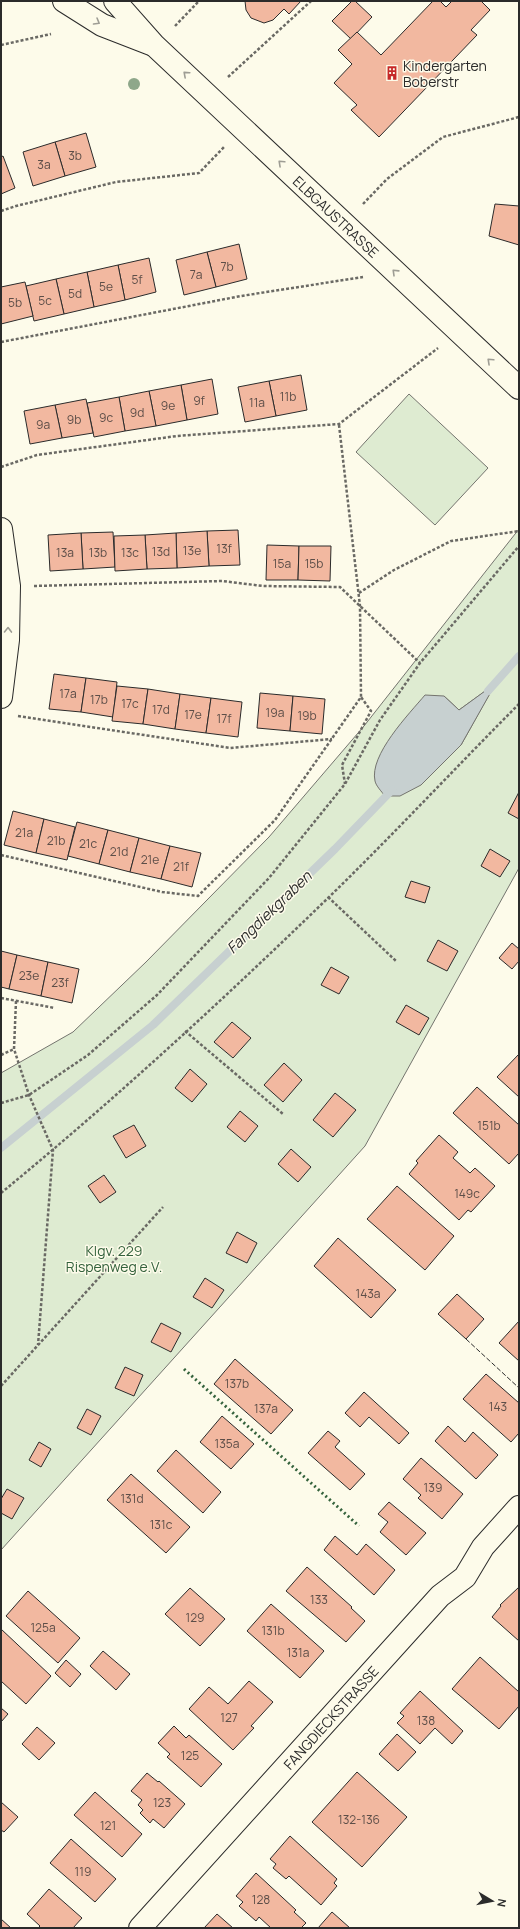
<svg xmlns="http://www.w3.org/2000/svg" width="520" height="1929" viewBox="0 0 520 1929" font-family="Manrope,sans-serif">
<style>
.green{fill:#deebd1;stroke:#74746e;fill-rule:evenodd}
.water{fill:#c7d0d0;stroke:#74746e}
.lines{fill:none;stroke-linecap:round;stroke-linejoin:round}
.stream{stroke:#c7d0d0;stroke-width:8}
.building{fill:#f2b8a0;stroke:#2b2b2b}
.minor-casing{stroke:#2b2b2b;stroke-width:24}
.major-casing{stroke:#2b2b2b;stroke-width:24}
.path{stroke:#6a6964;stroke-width:2.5;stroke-dasharray:3 2;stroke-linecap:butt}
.minor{stroke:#fdfbea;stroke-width:22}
.major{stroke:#fdfbea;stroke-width:22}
.hedge{stroke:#34623c;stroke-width:3;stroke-dasharray:2 3;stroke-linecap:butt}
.fence{stroke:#2b2b2b;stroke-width:1;stroke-dasharray:5 2;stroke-linecap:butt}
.tree{fill:#8ea78a}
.oneway{stroke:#9e9d94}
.labels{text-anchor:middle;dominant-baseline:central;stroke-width:3;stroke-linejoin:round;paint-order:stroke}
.number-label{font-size:12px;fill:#5d4e48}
.poi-label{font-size:14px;fill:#2b2b2b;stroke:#fdfbea;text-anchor:start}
.street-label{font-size:14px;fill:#2b2b2b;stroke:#fdfbea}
.park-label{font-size:14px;fill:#34623c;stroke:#fdfbea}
.water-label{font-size:15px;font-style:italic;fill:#2b2b2b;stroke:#fdfbea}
</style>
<rect width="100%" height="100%" fill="#fdfbea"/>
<g class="green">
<polygon points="409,394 488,468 435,525 356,452"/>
<path d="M519,529V868L365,1146L1,1550V1073L73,1032L146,962L269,837L364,726ZM495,684L461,745L444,696L459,710Z"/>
</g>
<path class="water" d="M496,683L461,745L421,785L400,796H385C382,792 376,786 375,781C369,755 409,714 425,695L444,696L459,710Z"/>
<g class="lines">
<g class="stream">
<polyline points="488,691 519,656"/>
<polyline points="1,1148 153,1025 335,849 392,790"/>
</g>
</g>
<g class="building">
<polygon points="245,1 301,1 289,14 284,9 273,20 264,23 251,18 246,10"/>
<polygon points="352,1 355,1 372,17 351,39 332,21"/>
<polygon points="433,1 440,1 446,7 452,1 481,1 490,10 471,30 477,35 379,137 351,110 357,105 334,83 352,64 338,50 357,32 381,55"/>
<polygon points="86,133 96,167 65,176 55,142"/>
<polygon points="55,142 65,176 33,186 23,152"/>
<polygon points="3,156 15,188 1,194 1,157"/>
<polygon points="495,204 519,206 519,245 489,236"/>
<polygon points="239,244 247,279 216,287 207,252"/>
<polygon points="207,252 216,287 184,295 176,260"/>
<polygon points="149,258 156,292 125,300 118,265"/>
<polygon points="118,265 125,300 94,307 87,272"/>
<polygon points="87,272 94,307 64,314 56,279"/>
<polygon points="56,279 64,314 34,321 26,286"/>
<polygon points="25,282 33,316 1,324 1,287"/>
<polygon points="301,375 307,410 276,416 269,381"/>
<polygon points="212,379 218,414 187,420 181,385"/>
<polygon points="269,381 276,416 245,422 238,387"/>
<polygon points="181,385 187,420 156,426 149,391"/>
<polygon points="149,391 156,426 125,431 119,397"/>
<polygon points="119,397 125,431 94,437 87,403"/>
<polygon points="86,399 93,433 62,438 55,405"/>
<polygon points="55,405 62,438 30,444 24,411"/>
<polygon points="238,530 240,565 209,566 207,531"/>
<polygon points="207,531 209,566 177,568 176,533"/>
<polygon points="113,532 115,567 83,569 81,533"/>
<polygon points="81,533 83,569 50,571 48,535"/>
<polygon points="176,533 177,568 147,569 145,535"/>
<polygon points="145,535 147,569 115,571 114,536"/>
<polygon points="267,545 299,546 298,580 266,580"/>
<polygon points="299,546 331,546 330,581 298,580"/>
<polygon points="54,674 86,678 81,712 49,709"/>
<polygon points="86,678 117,682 113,717 81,712"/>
<polygon points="117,686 148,689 143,724 112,721"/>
<polygon points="148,689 180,694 175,729 143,724"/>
<polygon points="260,693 293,696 290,731 257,728"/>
<polygon points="180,694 211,698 206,733 175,729"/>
<polygon points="293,696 325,699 322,734 290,731"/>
<polygon points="211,698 242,702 238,737 206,733"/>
<polygon points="519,792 519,819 508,813"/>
<polygon points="13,811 44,819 36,853 4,845"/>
<polygon points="44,819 75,827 67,860 36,853"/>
<polygon points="77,822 108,830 99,864 68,856"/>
<polygon points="108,830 139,838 130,872 99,864"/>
<polygon points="139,838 170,846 161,879 130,872"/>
<polygon points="170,846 201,853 192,887 161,879"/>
<polygon points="490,849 510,861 500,877 481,866"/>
<polygon points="411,881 430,887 425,903 405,897"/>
<polygon points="438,940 458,951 447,971 427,961"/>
<polygon points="512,943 519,949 519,961 512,969 499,958"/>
<polygon points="1,951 17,955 9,989 1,987"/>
<polygon points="17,955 48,962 41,996 9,989"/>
<polygon points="48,962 79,969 72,1003 41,996"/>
<polygon points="331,967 349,977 339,994 321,985"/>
<polygon points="406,1005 429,1018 419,1035 396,1022"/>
<polygon points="232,1022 251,1038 233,1058 214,1042"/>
<polygon points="519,1054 519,1097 497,1077"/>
<polygon points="284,1063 302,1080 283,1102 264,1085"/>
<polygon points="190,1069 207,1084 192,1102 175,1088"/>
<polygon points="477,1087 519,1125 519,1153 509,1164 453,1113"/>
<polygon points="335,1093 356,1110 333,1137 313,1120"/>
<polygon points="240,1111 258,1126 245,1142 227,1127"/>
<polygon points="134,1125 146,1146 126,1158 113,1136"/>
<polygon points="439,1135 458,1152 453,1158 470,1173 475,1168 495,1186 471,1212 468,1210 459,1220 409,1174 418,1163 416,1161"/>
<polygon points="291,1149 311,1167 298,1182 278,1164"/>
<polygon points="104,1175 116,1192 100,1203 88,1186"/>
<polygon points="397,1186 454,1236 425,1270 367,1219"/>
<polygon points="237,1232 257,1243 247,1263 226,1253"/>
<polygon points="338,1238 396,1290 371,1318 314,1266"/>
<polygon points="205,1278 224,1290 212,1308 193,1297"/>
<polygon points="457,1294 484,1319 466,1339 438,1314"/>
<polygon points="519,1321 519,1361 499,1343"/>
<polygon points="161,1323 181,1333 171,1352 151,1342"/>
<polygon points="235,1359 293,1410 271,1434 214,1384"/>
<polygon points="125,1367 143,1375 134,1396 115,1388"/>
<polygon points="486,1374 519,1403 519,1433 511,1442 463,1399"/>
<polygon points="364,1392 409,1433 399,1444 369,1417 360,1427 345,1413"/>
<polygon points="87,1409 101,1416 91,1435 77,1428"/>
<polygon points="222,1416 254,1444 231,1469 200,1442"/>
<polygon points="448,1426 465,1442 473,1432 498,1455 476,1479 435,1441"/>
<polygon points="328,1431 340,1441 335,1447 365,1474 350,1490 308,1453"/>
<polygon points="39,1442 51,1449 41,1467 29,1460"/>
<polygon points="176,1450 221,1492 203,1513 157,1471"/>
<polygon points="421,1458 463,1494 442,1519 418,1498 421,1495 403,1479"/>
<polygon points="131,1474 190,1527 166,1553 107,1500"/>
<polygon points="7,1489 24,1498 12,1519 1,1513 1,1499"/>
<polygon points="389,1502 426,1533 406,1555 380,1532 388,1522 378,1514"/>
<polygon points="335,1536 357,1555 366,1544 395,1570 374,1595 324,1550"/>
<polygon points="307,1567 352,1607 351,1608 365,1621 346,1642 286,1591"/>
<polygon points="519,1587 519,1641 492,1617 501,1606 500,1605"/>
<polygon points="190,1588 225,1619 200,1646 165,1614"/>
<polygon points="28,1591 80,1638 58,1663 6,1616"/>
<polygon points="271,1604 324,1651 300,1678 247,1631"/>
<polygon points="1,1629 51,1676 26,1704 1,1681"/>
<polygon points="103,1651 130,1674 116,1690 90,1666"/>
<polygon points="480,1657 519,1692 519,1706 499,1729 452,1689"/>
<polygon points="66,1660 81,1674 70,1687 55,1673"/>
<polygon points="249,1681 273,1702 251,1726 254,1728 233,1750 189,1709 209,1687 228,1704"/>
<polygon points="420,1691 463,1731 452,1744 435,1728 420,1744 397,1723 404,1716 400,1713"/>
<polygon points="1,1708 8,1714 1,1722"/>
<polygon points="174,1726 186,1738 189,1735 222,1764 201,1787 167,1757 170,1754 158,1743"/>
<polygon points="37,1727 55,1743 39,1760 22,1744"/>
<polygon points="397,1734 416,1752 398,1771 379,1754"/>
<polygon points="357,1772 407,1817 362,1867 312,1822"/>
<polygon points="147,1773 158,1782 159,1781 185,1804 164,1828 153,1819 150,1823 140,1813 143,1810 138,1805 142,1800 131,1791"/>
<polygon points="95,1792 142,1834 122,1857 74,1815"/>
<polygon points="1,1802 18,1817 4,1832 1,1830"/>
<polygon points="290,1836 337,1879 334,1883 337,1886 321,1905 289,1876 286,1879 273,1868 276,1864 270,1859"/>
<polygon points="71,1839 116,1879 95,1902 50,1863"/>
<polygon points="256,1873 296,1910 294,1912 306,1923 301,1928 271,1928 259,1917 256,1921 239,1906 243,1902 236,1896"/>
<polygon points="49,1889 82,1918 73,1928 38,1928 40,1926 27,1914"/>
<polygon points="332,1912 350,1928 318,1928"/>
<polygon points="217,1914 233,1928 204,1928"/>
<polygon points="1,1919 11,1928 1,1928"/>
</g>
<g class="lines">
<defs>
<g id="minor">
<polyline points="1,529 9,586 8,640 1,697"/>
<path id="s1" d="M140,1928L440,1596L465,1577L483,1547L519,1507"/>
</g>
<g id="major">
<polyline points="64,1 102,25 151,44"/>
<path id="s2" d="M115,1L154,45L519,388"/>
</g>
</defs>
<use href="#minor" class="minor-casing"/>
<use href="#major" class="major-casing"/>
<g class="path">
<polyline points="175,26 199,1"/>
<polyline points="1,45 51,34"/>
<polyline points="228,77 311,1"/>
<polyline points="363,204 387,179 443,137 519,117"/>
<polyline points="1,211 16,206 116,182 199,173 225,146"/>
<polyline points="1,342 241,296 363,277"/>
<polyline points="339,425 360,606 361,697"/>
<polyline points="1,467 37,455 177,436 339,424 438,348"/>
<polyline points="34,586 222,581 263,586 340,587 420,663"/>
<polyline points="359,593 394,570 451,541 519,531"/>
<polyline points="18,716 230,748 332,739"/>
<polyline points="1,855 162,892 198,896 275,820 361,697 371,711 342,765 345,784"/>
<polyline points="328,897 396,961"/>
<polyline points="1,998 55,1008"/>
<polyline points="16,1001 14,1049 29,1095 53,1150 38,1345"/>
<polyline points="185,1031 283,1114"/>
<polyline points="1,1055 14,1049"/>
<polyline points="1,1103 29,1095 88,1055 157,995 269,878 345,784 380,720 420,663 519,546"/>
<path d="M1,1193C113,1101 224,999 328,898C393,835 455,768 519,704"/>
<polyline points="1,1386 163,1207"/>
</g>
<use href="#minor" class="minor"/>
<use href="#major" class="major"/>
<polyline class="hedge" points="184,1369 359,1526"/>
<polyline class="fence" points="466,1339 519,1388"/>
</g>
<circle class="tree" cx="134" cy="84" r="6"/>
<defs><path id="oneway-chevron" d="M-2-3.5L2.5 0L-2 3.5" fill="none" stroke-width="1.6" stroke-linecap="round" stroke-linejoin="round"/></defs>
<g class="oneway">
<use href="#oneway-chevron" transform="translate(97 22) rotate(30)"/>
<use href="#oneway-chevron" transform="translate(186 74) rotate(-138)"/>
<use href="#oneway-chevron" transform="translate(281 163) rotate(-137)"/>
<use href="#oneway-chevron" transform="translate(395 272) rotate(-136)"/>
<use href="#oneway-chevron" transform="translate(490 361) rotate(-137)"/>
<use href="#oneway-chevron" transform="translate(8 630) rotate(-89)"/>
</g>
<defs>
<symbol id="building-bare" viewBox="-9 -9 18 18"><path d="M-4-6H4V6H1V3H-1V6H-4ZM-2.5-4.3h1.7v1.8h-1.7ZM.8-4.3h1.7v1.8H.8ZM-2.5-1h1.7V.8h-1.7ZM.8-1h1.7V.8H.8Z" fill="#c62828" stroke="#fdfbea" stroke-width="2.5" paint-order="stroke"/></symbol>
</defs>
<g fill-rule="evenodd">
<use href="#building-bare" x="382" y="63" width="20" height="20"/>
</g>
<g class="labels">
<g class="number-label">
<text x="75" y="155">3b</text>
<text x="44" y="164">3a</text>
<text x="227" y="266">7b</text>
<text x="196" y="274">7a</text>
<text x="137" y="279">5f</text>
<text x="106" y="286">5e</text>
<text x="75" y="293">5d</text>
<text x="45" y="300">5c</text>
<text x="15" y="302">5b</text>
<text x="288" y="396">11b</text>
<text x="199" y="400">9f</text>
<text x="257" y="402">11a</text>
<text x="168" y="405">9e</text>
<text x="137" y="412">9d</text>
<text x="106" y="417">9c</text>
<text x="74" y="419">9b</text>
<text x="43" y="424">9a</text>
<text x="224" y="548">13f</text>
<text x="192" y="550">13e</text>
<text x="161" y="551">13d</text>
<text x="65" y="552">13a</text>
<text x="98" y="552">13b</text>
<text x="130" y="552">13c</text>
<text x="282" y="563">15a</text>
<text x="314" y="563">15b</text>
<text x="68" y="693">17a</text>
<text x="99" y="699">17b</text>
<text x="130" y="703">17c</text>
<text x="161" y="709">17d</text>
<text x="275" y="712">19a</text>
<text x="193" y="714">17e</text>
<text x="307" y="715">19b</text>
<text x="224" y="718">17f</text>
<text x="24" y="832">21a</text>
<text x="56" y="840">21b</text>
<text x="88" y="843">21c</text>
<text x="119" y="851">21d</text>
<text x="150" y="859">21e</text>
<text x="181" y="866">21f</text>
<text x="29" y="975">23e</text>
<text x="60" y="982">23f</text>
<text x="489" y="1125">151b</text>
<text x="467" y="1193">149c</text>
<text x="368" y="1293">143a</text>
<text x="237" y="1383">137b</text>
<text x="498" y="1406">143</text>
<text x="266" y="1408">137a</text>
<text x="227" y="1443">135a</text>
<text x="433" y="1487">139</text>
<text x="132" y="1498">131d</text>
<text x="161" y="1524">131c</text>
<text x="319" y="1599">133</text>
<text x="195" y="1617">129</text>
<text x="43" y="1627">125a</text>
<text x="273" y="1630">131b</text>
<text x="298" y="1652">131a</text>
<text x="229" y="1717">127</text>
<text x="426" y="1720">138</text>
<text x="190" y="1755">125</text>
<text x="162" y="1802">123</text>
<text x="359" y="1819">132-136</text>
<text x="108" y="1825">121</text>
<text x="83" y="1871">119</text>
<text x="261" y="1899">128</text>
</g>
<g class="poi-label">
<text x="403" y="65">Kindergarten<tspan x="403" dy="16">Boberstr</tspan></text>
</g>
<g class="street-label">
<text stroke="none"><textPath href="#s2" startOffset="309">ELBGAUSTRASSE</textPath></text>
<text stroke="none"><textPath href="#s1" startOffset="284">FANGDIECKSTRASSE</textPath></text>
</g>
<g class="park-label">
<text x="114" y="1250">Klgv. 229<tspan x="114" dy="16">Rispenweg e.V.</tspan></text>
</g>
<g class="water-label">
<text transform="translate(269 912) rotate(-44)">Fangdiekgraben</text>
</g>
</g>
<rect width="520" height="1929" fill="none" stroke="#2b2b2b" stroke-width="4"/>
<g transform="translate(492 1901) rotate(100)" stroke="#fdfbea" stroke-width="3" paint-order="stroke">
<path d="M0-3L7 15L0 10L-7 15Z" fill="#2b2b2b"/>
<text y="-6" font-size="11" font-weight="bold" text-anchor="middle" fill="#2b2b2b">N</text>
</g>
</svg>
